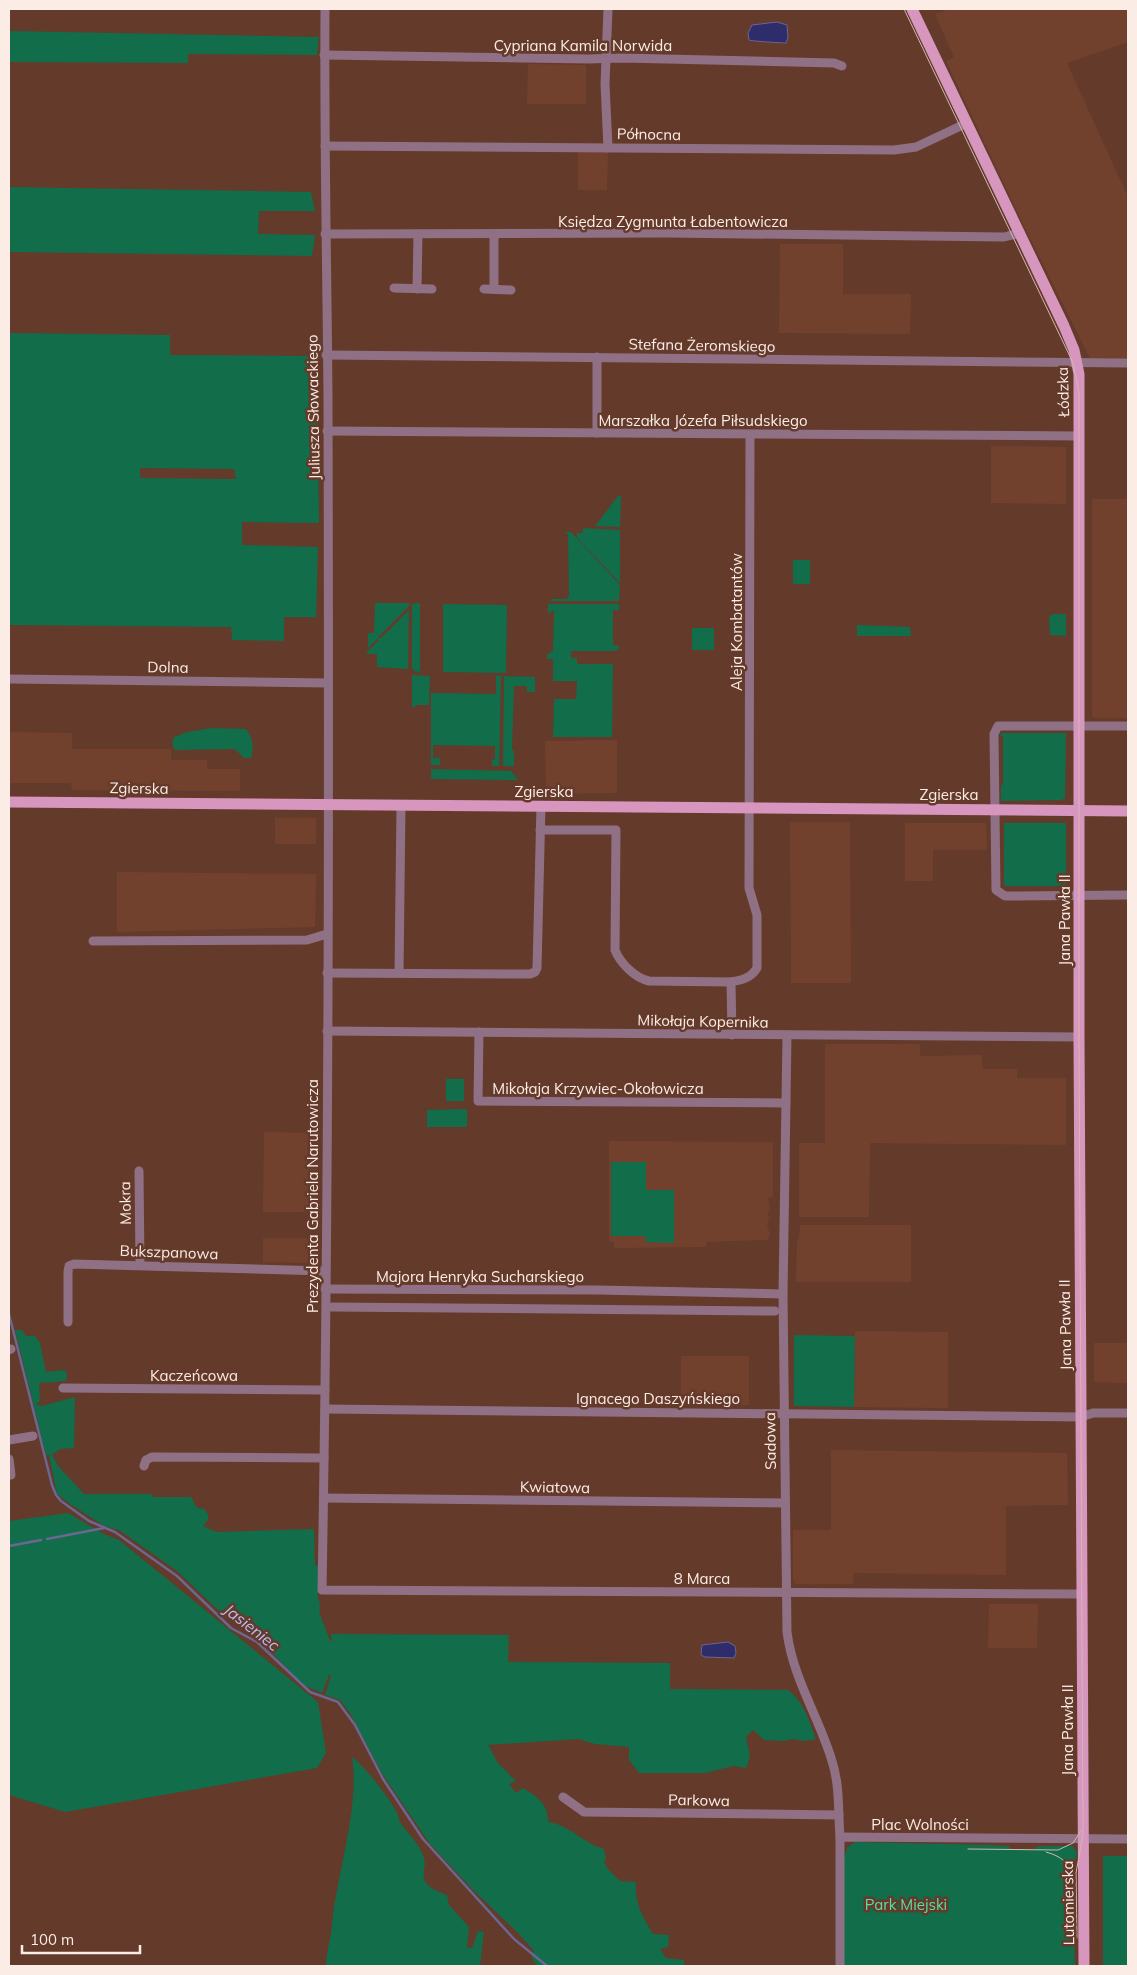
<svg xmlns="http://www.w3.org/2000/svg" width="1137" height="1975" viewBox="0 0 1137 1975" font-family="Mulish,sans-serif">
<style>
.built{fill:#72412e}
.green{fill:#116d4a;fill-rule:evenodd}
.water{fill:#2f2c6c;stroke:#6c6691}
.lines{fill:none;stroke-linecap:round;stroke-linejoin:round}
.stream{stroke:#6c6691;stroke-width:2.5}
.minor{stroke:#907084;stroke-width:9}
.major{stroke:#d696be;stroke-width:11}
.tram{stroke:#d1bab1;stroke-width:1}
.labels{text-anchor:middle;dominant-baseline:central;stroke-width:5;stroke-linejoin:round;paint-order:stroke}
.street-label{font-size:15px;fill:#fcece6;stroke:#643a2a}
.park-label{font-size:15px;fill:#5edca4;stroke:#643a2a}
.water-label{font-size:16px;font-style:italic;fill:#bcc0fb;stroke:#643a2a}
</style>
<rect width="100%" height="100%" fill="#643a2a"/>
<g class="built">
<polygon points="950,9 1128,9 1128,42 1067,63 1128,197 1128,358 1090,358 1021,220 946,61 954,57 935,14"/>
<polygon points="528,64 586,65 586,104 527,104"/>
<polygon points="578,152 608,152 607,190 578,190"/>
<polygon points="780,244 843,244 843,294 911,294 910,334 779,333"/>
<polygon points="991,446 1066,447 1066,504 991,503"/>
<polygon points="1092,499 1128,499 1128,718 1095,718 1092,716"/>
<polygon points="9,732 72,733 72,749 171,749 171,760 207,760 207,769 240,769 240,791 72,790 71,783 9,783"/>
<polygon points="617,740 617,793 546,794 545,741"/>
<rect x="275" y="818" width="41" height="26"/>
<polygon points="790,822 850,822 851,983 791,983"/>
<polygon points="905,823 986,823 987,850 933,850 933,881 905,881"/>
<polygon points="117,872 316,874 315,927 117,932"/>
<polygon points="825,1044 920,1044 920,1056 982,1055 983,1069 1017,1069 1017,1078 1066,1078 1066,1145 870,1143 869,1217 799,1217 799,1143 825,1143"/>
<polygon points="264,1132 317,1133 317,1212 263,1212"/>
<polygon points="609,1141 773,1142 773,1197 768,1198 770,1211 768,1211 768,1217 770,1217 767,1224 770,1235 767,1240 707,1242 706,1247 614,1248 614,1242 609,1242"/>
<polygon points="800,1225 911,1225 911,1282 796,1282 797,1241 799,1238"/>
<polygon points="263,1238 317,1238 317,1254 309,1263 263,1262"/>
<polygon points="855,1331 948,1332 948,1408 854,1407"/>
<polygon points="1094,1343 1128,1343 1128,1383 1094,1382"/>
<rect x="681" y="1356" width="68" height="49"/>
<polygon points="831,1450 1067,1453 1068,1505 1006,1506 1006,1575 854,1573 853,1584 796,1584 793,1580 793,1530 831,1530"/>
<polygon points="989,1604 1038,1604 1037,1648 988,1648"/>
</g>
<g class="green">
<polygon points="9,31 319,37 317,55 188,54 188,63 9,62"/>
<polygon points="9,187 311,192 315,211 259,211 258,234 315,235 312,256 9,252"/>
<path d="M9,333L170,335V355L311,356L317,374L319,523L242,522V545L318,547L316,617H284V641L232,640L231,627L9,625ZM140,468L234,469L236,479L140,478Z"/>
<polygon points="618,496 621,496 620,527 595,526"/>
<polygon points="583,528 620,530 620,583 577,538 577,533 583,533"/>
<polygon points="564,532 571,532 620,585 619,601 550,601 551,599 566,599 569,596 568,534"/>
<rect x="793" y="560" width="17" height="24"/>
<polygon points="375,603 409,603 409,606 378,637 381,638 409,610 408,669 377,667 377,654 367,654 367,652 378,641 378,638 368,648 368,633 374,633"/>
<polygon points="420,603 420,672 414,671 412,668 412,604"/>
<polygon points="443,604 507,605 506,673 443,672"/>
<polygon points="548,604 619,604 619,610 613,610 613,645 619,646 619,649 615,651 571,651 571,658 577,658 577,664 613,664 612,737 553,737 554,699 576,699 577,681 553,681 553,659 547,659 547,655 553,651 554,610 548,614"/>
<polygon points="1052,614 1066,614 1066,636 1050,635 1049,617"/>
<polygon points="857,625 910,627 911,636 857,636"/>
<rect x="692" y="628" width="22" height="22"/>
<polygon points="412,675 430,676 429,705 416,705 415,707 412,707"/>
<polygon points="496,676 501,676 499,766 492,766 492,760 495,759 495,746 433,745 433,758 440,758 440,765 431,765 431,693 496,694"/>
<polygon points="504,676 535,677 535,692 527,692 527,686 514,686 512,750 514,751 514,766 503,766"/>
<path d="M212,728L246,729C253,738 254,747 251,758H244L235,749L175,750L172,744L174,737L187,732Z"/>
<polygon points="1003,733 1066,733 1065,798 1062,800 1001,801 1001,786 1003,784 1003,736 1000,737 1000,735"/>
<polygon points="431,769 511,771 518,780 431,779"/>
<rect x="1004" y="823" width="62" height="63"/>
<rect x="446" y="1079" width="18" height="22"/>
<polygon points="467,1109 467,1127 427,1127 427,1110"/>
<polygon points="611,1162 646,1162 646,1190 674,1190 674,1243 646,1242 645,1236 611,1236"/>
<path d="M15,1330H22L26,1336H35L40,1343L46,1372L65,1370L67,1375L66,1381L39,1383L40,1401L36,1404L42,1406L75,1397L74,1448L60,1449L52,1455L59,1467L84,1494H152L153,1497H191L197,1508L205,1509L208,1515V1520L203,1526L217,1532L314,1529L315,1565L319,1566L318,1599C322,1605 318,1609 320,1614C323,1623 327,1632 330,1641H332L331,1634L509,1635L508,1662L670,1663V1689L788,1690C804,1702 809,1720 816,1739L804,1741L792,1739L785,1741L764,1740L753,1730L746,1737L750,1756L746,1768L733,1766L705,1773H639L629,1760V1747L595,1744L578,1739L488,1745L498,1763L516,1781L509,1784L516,1793L523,1788C537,1796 549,1805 548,1822C568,1824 583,1843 604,1849L606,1858L604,1861L607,1868L620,1881L636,1882C634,1903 643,1917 653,1934L669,1935L668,1947L660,1949L666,1958L684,1960V1966H537L532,1958L534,1951L518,1933L473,1890L430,1844L383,1775L351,1715L340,1700L325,1695L331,1676L329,1675L322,1693L303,1685L258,1638L223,1615L177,1571L119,1530L104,1526L70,1504L57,1494L49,1455H46Z"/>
<polygon points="794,1335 855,1336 854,1407 794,1406"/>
<polygon points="68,1513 104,1534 119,1540 318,1702 326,1753 317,1768 65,1812 9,1795 9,1521"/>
<path d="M352,1757C364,1765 392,1801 398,1815C401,1822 396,1816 400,1822C408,1834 420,1844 424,1858C427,1866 420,1876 427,1884C433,1890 439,1892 447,1895L449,1905L469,1927L467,1947L472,1948L478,1931L484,1932L480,1966H326C326,1952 331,1938 332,1924C337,1873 360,1807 352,1757Z"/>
<polygon points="855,1842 988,1845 1009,1846 1010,1849 1034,1849 1038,1846 1073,1846 1077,1853 1072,1871 1075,1966 844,1966 844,1858 847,1848"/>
<rect x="1103" y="1856" width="25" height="110"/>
</g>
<g class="water">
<path d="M777,22L787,25L788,38L786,43C782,43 750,41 749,40L748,33L752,25Z"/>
<polygon points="728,1642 735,1646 736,1653 734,1658 705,1657 701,1655 702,1645"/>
</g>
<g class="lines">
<g class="stream">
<polyline points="9,1314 52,1485 56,1495 61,1501 89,1521 115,1532 177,1576 231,1628 257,1642 310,1692 338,1702 355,1725 383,1779 423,1839 514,1939 547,1966"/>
<polyline points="47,1539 104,1528"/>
<polyline points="9,1546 41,1540"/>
</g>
<g class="minor">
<path d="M325,9C324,139 327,268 328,398C329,795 329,1193 322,1590L1081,1594"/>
<polyline points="608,9 605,84 608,148"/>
<polyline points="324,55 588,59 622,58 834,63 842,66"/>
<polyline points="325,146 894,150 916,147 967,123"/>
<polyline points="325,234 669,233 1004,237 1020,233"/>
<polyline points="394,288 432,289"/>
<polyline points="417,289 418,234"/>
<polyline points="484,289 511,290"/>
<polyline points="494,289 494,234"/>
<polyline points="326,355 1128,363"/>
<polyline points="597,357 597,433"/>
<polyline points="327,431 1079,436"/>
<polyline points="9,679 327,683"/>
<polyline points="1128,726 998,726 994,734 996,890 1005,896 1128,895"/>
<path d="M540,830H616L615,950C620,963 635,978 649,981L731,982"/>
<polyline points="93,941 307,940 327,934"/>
<polyline points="327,973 530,974 535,972 537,968 541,806"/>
<polyline points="399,973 401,805"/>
<polyline points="327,1031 1079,1037"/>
<polyline points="479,1032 478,1101 786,1103"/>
<path d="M732,1035L731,982C742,980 751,978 757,968V915L749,888L750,435"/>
<path d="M787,1035L783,1294L787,1632C793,1679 819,1717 832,1761C840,1786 838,1812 840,1837"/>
<polyline points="139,1171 140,1265"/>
<polyline points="325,1289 598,1290 783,1294"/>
<polyline points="332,1307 775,1311"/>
<polyline points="68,1322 68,1272 69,1266 74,1264 325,1271"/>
<polyline points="9,1350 11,1349"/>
<polyline points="63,1388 325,1390"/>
<polyline points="325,1409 1081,1417 1093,1413 1128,1413"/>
<polyline points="9,1440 33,1436"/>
<polyline points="9,1459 11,1475"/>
<polyline points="144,1466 146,1460 152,1457 324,1458"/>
<polyline points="324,1498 785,1503"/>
<polyline points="563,1797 584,1812 839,1815"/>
<polyline points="840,1966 840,1837 1128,1839"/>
</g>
<g class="major">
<polyline points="912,9 1064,326 1074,350 1079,374 1079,1037 1084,1966"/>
<polyline points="9,802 1128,811"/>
</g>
<g class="tram">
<polyline points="904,9 1064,344 1073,363 1079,392 1079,1037 1083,1834 1076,1873 1077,1938"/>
<polyline points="968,1849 1058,1850 1073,1843 1081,1831"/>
<path d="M1046,1852C1061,1856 1070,1863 1074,1878"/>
</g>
</g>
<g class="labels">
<g class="street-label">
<text x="583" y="45">Cypriana Kamila Norwida</text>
<text transform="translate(649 134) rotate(1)">Północna</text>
<text x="673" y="221">Księdza Zygmunta Łabentowicza</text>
<text transform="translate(702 345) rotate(1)">Stefana Żeromskiego</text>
<text transform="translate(1063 392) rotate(-92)">Łódzka</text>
<text transform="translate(313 407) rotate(-91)">Juliusza Słowackiego</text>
<text x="703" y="420">Marszałka Józefa Piłsudskiego</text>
<text transform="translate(736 622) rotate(-90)">Aleja Kombatantów</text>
<text transform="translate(168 667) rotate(1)">Dolna</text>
<text transform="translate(139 788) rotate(1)">Zgierska</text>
<text x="544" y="791">Zgierska</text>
<text x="949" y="794">Zgierska</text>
<text transform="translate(1064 920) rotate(-90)">Jana Pawła II</text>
<text transform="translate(703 1021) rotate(1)">Mikołaja Kopernika</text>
<text x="598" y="1088">Mikołaja Krzywiec-Okołowicza</text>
<text transform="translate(312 1196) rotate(-90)">Prezydenta Gabriela Narutowicza</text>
<text transform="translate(125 1203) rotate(-91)">Mokra</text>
<text transform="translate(169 1252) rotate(2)">Bukszpanowa</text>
<text x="480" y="1276">Majora Henryka Sucharskiego</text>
<text transform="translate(1065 1325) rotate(-91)">Jana Pawła II</text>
<text x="194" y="1375">Kaczeńcowa</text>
<text x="658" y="1398">Ignacego Daszyńskiego</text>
<text transform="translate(770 1441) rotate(-91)">Sadowa</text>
<text transform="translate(555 1487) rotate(1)">Kwiatowa</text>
<text x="702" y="1578">8 Marca</text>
<text transform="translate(1067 1730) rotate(-90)">Jana Pawła II</text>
<text transform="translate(699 1800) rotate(1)">Parkowa</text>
<text x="920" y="1824">Plac Wolności</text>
<text transform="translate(1068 1903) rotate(-91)">Lutomierska</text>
</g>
<g class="park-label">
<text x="906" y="1904">Park Miejski</text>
</g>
<g class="water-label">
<text transform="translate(252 1627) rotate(38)">Jasieniec</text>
</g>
</g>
<rect width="1137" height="1975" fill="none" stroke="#fcece6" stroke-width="20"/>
<path d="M22 1945v8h118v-8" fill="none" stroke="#fcece6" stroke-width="2.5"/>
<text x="30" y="1945" font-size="15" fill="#fcece6" stroke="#643a2a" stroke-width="4" paint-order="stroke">100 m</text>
</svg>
